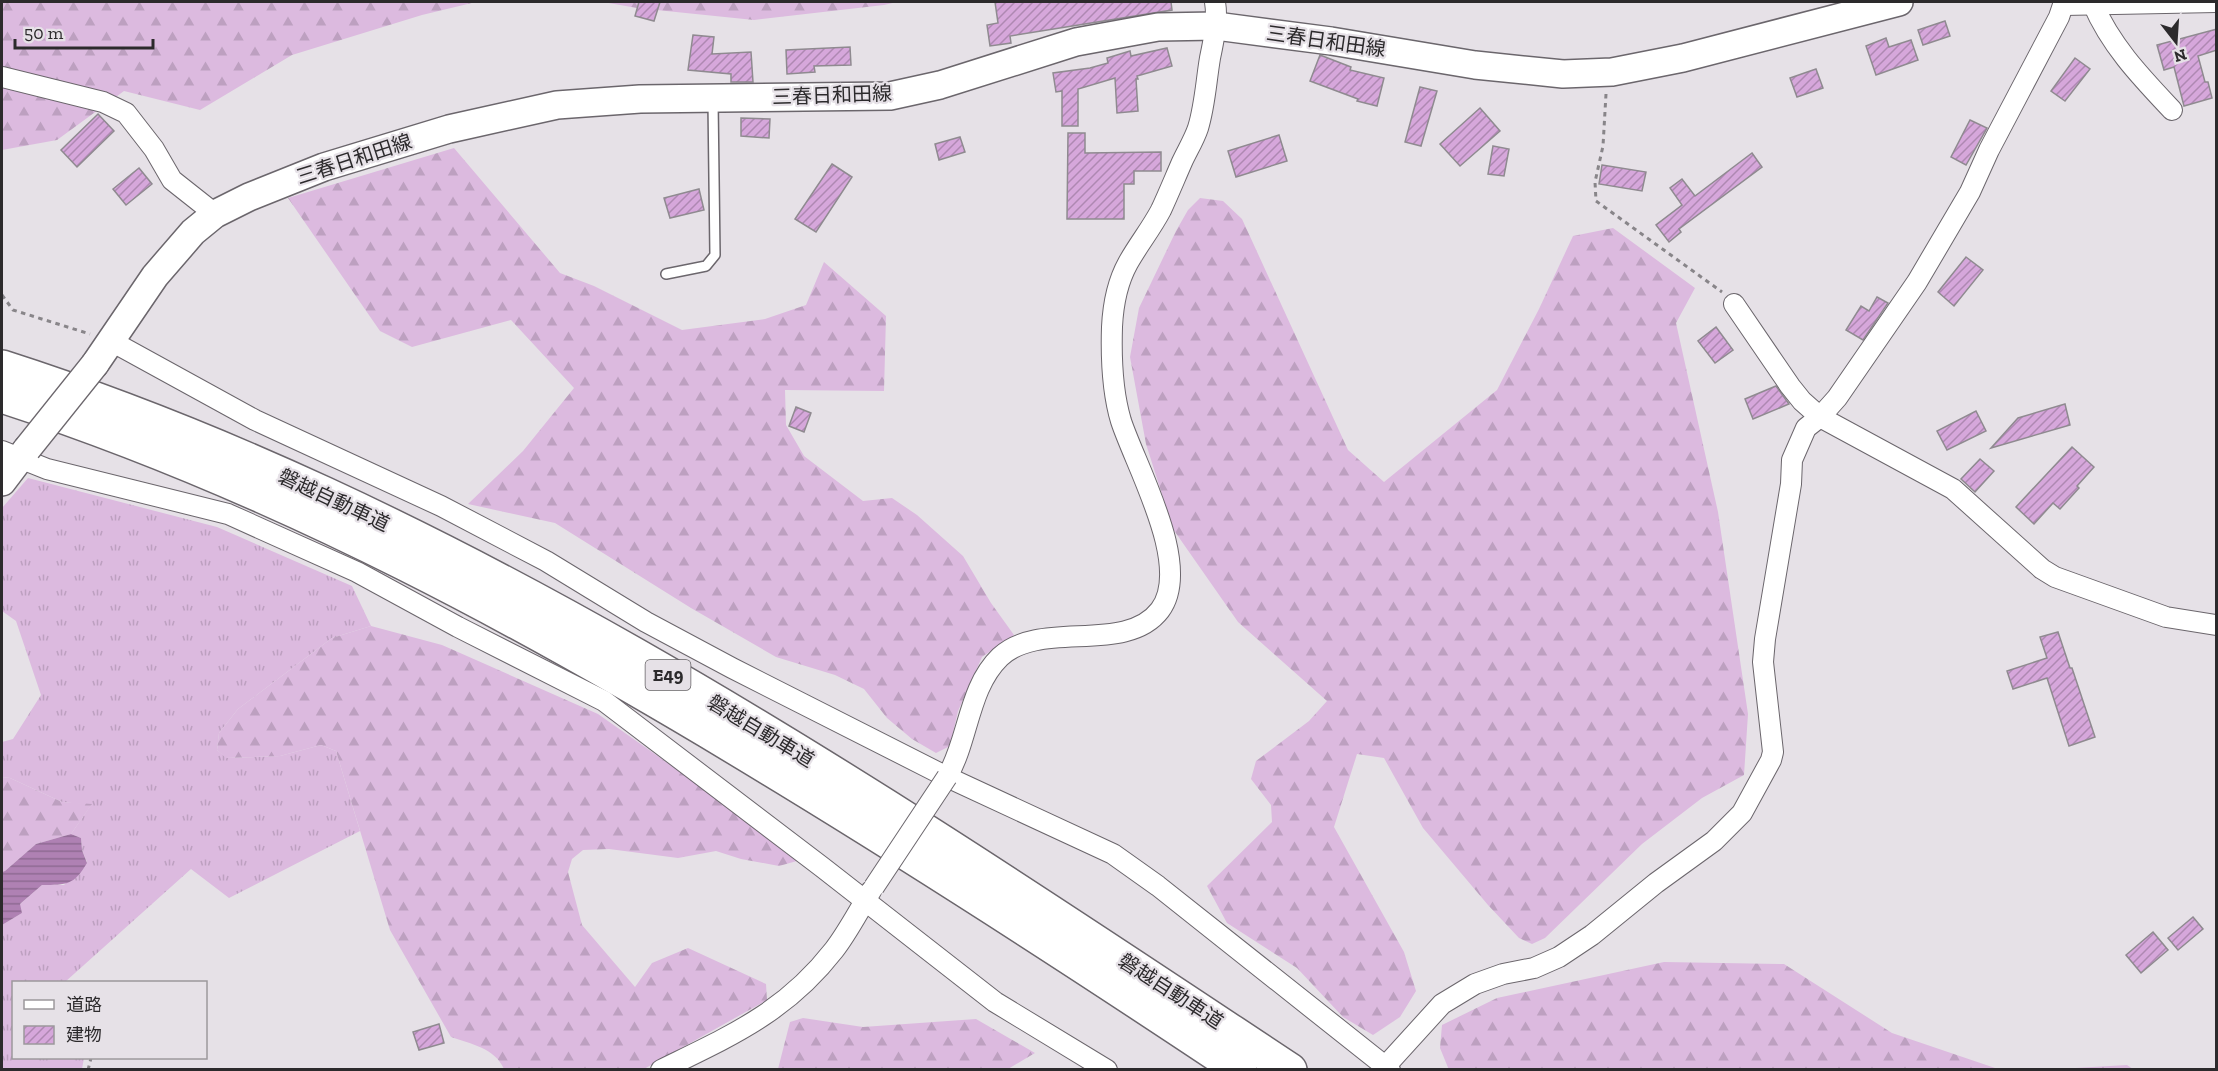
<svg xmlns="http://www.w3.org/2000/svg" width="2218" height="1071" viewBox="0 0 2218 1071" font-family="'Zilla Slab','Noto Sans JP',serif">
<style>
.grass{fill:url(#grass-tufts)}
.forest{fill:url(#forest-firs)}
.water{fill:url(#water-rules)}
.building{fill:url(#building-hatch);stroke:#8f8a90;stroke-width:1.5}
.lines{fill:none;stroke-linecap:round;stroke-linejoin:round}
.service-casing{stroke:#6b666c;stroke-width:12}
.minor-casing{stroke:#6b666c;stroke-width:22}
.secondary-casing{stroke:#6b666c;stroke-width:30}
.motorway-casing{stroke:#6b666c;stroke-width:36}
.path{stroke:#888589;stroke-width:3;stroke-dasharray:4.5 4.5;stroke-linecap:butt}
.service{stroke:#fff;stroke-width:9}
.minor{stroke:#fff;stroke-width:20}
.secondary{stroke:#fff;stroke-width:27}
.motorway{stroke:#fff;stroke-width:33}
.minor-bridge-casing{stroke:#6b666c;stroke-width:22;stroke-linecap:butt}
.secondary-bridge-casing{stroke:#6b666c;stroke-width:30;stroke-linecap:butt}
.minor-bridge{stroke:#fff;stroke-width:20}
.secondary-bridge{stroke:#fff;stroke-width:27}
.labels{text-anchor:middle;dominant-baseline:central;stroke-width:4.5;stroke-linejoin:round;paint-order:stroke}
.shield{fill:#e6e1e7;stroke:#646164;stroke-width:1.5}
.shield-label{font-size:18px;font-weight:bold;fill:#2c2a2c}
.street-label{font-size:20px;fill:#2c2a2c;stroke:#e6e1e7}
</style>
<defs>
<pattern id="grass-tufts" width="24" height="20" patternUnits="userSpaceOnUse" patternTransform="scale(1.5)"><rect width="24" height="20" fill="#dcbadf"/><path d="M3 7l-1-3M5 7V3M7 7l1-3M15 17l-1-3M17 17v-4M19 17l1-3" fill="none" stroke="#bda0c0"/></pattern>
<pattern id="forest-firs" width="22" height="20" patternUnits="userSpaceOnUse" patternTransform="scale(1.5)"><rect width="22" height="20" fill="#dcbadf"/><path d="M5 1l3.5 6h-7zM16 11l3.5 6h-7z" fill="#bda0c0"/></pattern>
<pattern id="water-rules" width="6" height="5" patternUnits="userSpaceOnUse" patternTransform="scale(1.5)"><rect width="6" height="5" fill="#af81b3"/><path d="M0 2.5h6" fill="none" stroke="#8f6a92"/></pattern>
<pattern id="building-hatch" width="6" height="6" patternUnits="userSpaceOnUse" patternTransform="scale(1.5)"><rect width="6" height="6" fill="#d6a7db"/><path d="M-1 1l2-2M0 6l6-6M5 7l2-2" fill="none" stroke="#ae88b2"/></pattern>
</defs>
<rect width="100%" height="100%" fill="#e6e1e7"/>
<polygon class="grass" points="28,478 217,527 352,586 371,626 332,638 238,709 219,733 217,750 227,758 280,756 321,745 336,751 360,831 229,898 191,869 65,982 14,982 14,1058 84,1058 82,1069 2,1069 2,925 22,913 19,905 42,885 64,885 87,862 82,850 81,838 71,834 91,805 62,802 10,778 2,777 2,742 13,739 41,695 16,621 2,611 2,508"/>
<g class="forest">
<polygon points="2,2 476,2 422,15 292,55 200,110 124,91 57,140 2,150"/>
<polygon points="603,2 897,2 884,5 754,20 637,8"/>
<polygon points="454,148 560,273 594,286 682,330 765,319 806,305 824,262 886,316 884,391 785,390 786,425 804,456 863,501 892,498 917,515 963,556 991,603 1014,635 982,657 958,711 950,746 936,753 912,739 887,718 864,689 835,675 776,657 691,608 555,523 468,504 523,451 574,388 511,320 412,347 380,331 288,198"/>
<polygon points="1200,198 1223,201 1242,219 1348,450 1384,482 1497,390 1539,309 1573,236 1613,228 1695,288 1676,323 1718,512 1748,714 1744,775 1702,798 1642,844 1545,938 1532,944 1519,938 1488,905 1423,828 1384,758 1357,754 1334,827 1404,952 1416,991 1400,1017 1373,1035 1343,1017 1297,968 1227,923 1207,886 1272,822 1271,805 1251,779 1256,761 1309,721 1327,701 1238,622 1173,529 1146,444 1130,357 1139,308 1176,231 1188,210"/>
<path d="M371,626L442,645L598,714L804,859L779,866L741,859L716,851L678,858L609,849L583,850L572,859L568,872L582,925L635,987L652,963L688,948L766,984L767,1000L644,1069H504C495,1048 471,1044 451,1037L390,930L336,751L321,745L280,756L226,758L217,750L219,733L238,709L332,638Z"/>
<polygon points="2,777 10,778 62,802 92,804 71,834 36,844 5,871 2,872"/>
<polygon points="1664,962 1784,964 1892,1033 1998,1069 1449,1070 1440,1048 1442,1025 1497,998"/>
<polygon points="803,1018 863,1027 976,1019 1035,1053 1008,1069 778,1069 790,1022"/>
<polygon points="2127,1065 2133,1069 2058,1069"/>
</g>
<path class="water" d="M71,834L81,838L82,850L87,863C74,885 67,885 42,885L20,904L22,913L2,925V872L5,871L36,844Z"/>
<g class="building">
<polygon points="639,2 660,2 654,21 635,16"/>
<polygon points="995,2 1171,2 1172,10 1010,36 1011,43 990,46 987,25 998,23"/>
<polygon points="1945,21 1950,36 1923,45 1918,30"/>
<polygon points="2217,29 2217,50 2198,56 2205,82 2208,82 2212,98 2184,106 2174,67 2164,70 2157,45"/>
<polygon points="693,35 714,37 712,54 751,52 753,82 731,82 731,74 688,70"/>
<polygon points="1886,38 1889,47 1911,40 1918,60 1876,75 1866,46"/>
<polygon points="850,47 851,65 814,66 815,72 787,74 786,50"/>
<polygon points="1167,48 1172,66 1137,76 1138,79 1136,79 1138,111 1117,113 1115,78 1078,89 1078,126 1062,126 1062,91 1056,92 1053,73 1090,68 1108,63 1107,58 1130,51 1131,56"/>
<polygon points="1320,55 1351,67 1350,70 1384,78 1377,106 1357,101 1358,99 1310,81"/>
<polygon points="2075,58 2090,69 2065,101 2051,91"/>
<polygon points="1816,69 1823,88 1797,97 1790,78"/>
<polygon points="1420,87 1437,91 1421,146 1405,142"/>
<polygon points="1480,108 1500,131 1460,166 1440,144"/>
<polygon points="98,114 114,131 77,167 61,150"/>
<polygon points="741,118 770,119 769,138 741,136"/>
<polygon points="1970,120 1987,128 1966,165 1951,157"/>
<polygon points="1068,133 1085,133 1085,153 1161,152 1161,171 1134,171 1134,184 1124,184 1124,219 1067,219"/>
<polygon points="1279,135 1287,161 1236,177 1228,151"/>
<polygon points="960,137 965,152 939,160 935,144"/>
<polygon points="1493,146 1509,149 1504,176 1488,174"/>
<polygon points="1752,153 1762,167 1679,229 1681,232 1669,242 1656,225 1682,205 1670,188 1682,179 1695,196"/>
<polygon points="832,164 852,177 816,232 795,219"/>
<polygon points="1602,165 1646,172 1642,191 1599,184"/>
<polygon points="139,168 152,184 126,205 113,189"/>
<polygon points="699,189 704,210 670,218 664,198"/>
<polygon points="1966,257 1983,270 1954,306 1938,292"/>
<polygon points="1877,297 1888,303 1863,340 1846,330 1861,306 1869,311"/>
<polygon points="1716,327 1733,350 1715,363 1698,341"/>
<polygon points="1776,386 1789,404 1753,419 1745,399"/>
<polygon points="2065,404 2070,425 1991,448 2018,418"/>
<polygon points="796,407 811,413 804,432 789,426"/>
<polygon points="1976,411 1986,431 1947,450 1937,431"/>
<polygon points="2072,447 2094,467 2077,486 2079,488 2060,509 2053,503 2034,524 2016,507"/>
<polygon points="1980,459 1994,471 1975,492 1961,479"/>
<polygon points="2058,632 2070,668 2072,668 2095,737 2069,746 2047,678 2013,689 2007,671 2047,658 2040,637"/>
<polygon points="2193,917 2203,929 2178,950 2168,938"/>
<polygon points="2153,932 2168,950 2141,973 2126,955"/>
<polygon points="439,1024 444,1043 419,1050 413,1032"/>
</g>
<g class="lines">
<defs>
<polyline id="service" points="666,274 706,266 715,255 713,101"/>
<g id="minor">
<path d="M2093,4C2111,46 2141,77 2172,110"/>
<polyline points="2064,5 2216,2"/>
<polyline points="2,77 103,102 126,113 154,149 172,180 215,214"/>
<polyline points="1734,304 1790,386 1802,401 1820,417 1953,489 2042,569 2055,577 2166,617 2216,625"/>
<polyline points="111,341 255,420 441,506 546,561 646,622 732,668 947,777 1113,854 1158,886 1390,1070"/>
<polyline points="2,451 47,469 228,514 357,572 458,627 604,701 822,867 995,1002 1107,1070"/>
<path d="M947,777C969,739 968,688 1000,657C1040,619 1126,655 1160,610C1193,566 1136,467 1121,421C1112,391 1111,358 1112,327C1113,306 1118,281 1128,263C1138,245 1151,229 1161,210C1168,195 1175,178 1182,162C1187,151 1194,140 1198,128C1205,105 1206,82 1210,58C1214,39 1218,20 1215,2"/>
<path d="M661,1070C730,1036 785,1013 834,950C848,932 859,910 871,891"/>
<polyline points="1382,1070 1442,1004 1475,984 1503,974 1534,968 1559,957 1592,935 1656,883 1714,841 1742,813 1771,760 1773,752 1763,662 1765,639 1791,484 1792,460 1806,428 1820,417 1837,398 1917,282 1970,192 1989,150 2059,17 2064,2"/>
</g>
<g id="secondary">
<polyline points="95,364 155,276 193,232 215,214 249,197 324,167 449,129 557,105 640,99 890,96 940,85 1076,42 1158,27 1216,26 1331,41 1475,65 1563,74 1612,72 1683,58 1899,2"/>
<polyline points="2,482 27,449"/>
</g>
<g id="motorway">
<path d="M2,367C467,516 885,802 1290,1070"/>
<path d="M2,396C280,486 537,626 785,778C939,872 1090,970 1240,1070"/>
</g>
</defs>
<use href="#service" class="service-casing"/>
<use href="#minor" class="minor-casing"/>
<use href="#secondary" class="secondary-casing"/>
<use href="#motorway" class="motorway-casing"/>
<g class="path">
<polyline points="1606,94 1603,146 1595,182 1596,201 1722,292"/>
<polyline points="2,295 13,310 90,334"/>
<polyline points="88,1070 91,1058"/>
</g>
<use href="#service" class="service"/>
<use href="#minor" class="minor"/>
<use href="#secondary" class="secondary"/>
<use href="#motorway" class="motorway"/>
<defs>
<polyline id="minor-bridge" points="874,887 947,777"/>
<polyline id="secondary-bridge" points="27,449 95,364"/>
</defs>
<use href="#minor-bridge" class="minor-bridge-casing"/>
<use href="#secondary-bridge" class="secondary-bridge-casing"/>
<use href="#minor-bridge" class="minor-bridge"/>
<use href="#secondary-bridge" class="secondary-bridge"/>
</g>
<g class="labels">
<rect class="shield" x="645.5" y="660" width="45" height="30" rx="4.5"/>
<g class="shield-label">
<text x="668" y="675">E49</text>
</g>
<g class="street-label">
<text transform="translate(1326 41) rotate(8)">三春日和田線</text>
<text transform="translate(832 95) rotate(-2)">三春日和田線</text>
<text transform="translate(354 159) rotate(-18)">三春日和田線</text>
<text transform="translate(334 500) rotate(25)">磐越自動車道</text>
<text transform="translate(761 731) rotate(31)">磐越自動車道</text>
<text transform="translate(1171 991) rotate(33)">磐越自動車道</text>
</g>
</g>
<rect width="2218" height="1071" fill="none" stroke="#2c2a2c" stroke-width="6"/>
<rect x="12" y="981" width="195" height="78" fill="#e6e1e7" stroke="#9c989c" stroke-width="1.5"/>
<rect x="24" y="1000" width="30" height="9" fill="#ffffff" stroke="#9c989c" stroke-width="1.5"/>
<text x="66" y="1011" font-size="18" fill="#2c2a2c">道路</text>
<rect x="24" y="1026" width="30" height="18" fill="url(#building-hatch)" stroke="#9c989c" stroke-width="1.5"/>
<text x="66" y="1041" font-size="18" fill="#2c2a2c">建物</text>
<g transform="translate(2176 42) rotate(163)" stroke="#e6e1e7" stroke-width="4.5" paint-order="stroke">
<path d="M0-4.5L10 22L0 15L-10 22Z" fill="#2c2a2c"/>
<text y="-9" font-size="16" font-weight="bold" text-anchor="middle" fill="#2c2a2c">N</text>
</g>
<path d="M15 39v9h138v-9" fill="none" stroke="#2c2a2c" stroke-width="3"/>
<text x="24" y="39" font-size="18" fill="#2c2a2c" stroke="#e6e1e7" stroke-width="4.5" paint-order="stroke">50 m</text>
</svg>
